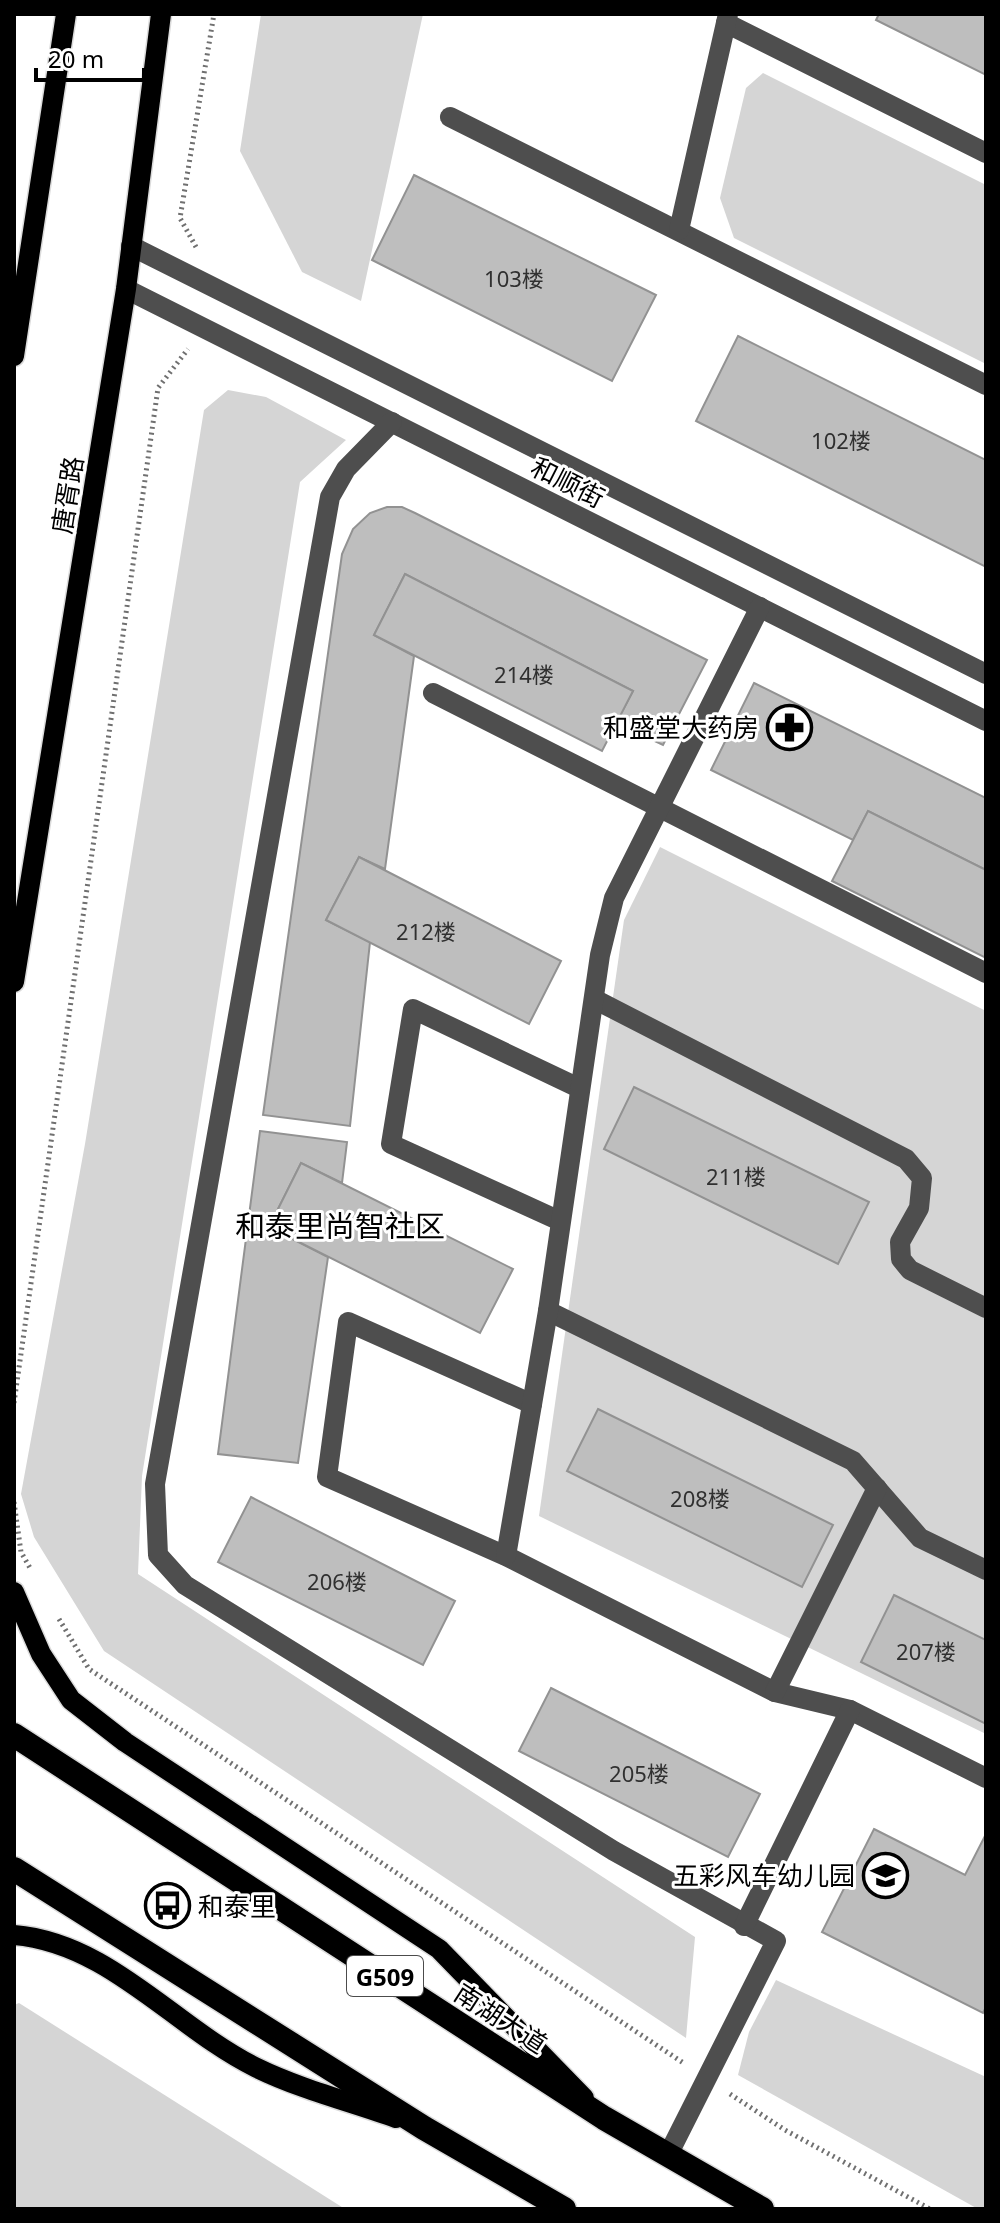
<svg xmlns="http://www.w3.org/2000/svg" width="1000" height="2223" viewBox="0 0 1000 2223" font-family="'Noto Sans','Noto Sans SC',sans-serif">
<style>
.green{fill:#d5d5d5}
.building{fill:#bebebe;stroke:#929292;stroke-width:2}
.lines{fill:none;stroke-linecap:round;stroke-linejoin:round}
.major-casing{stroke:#dbdbdb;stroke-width:23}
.highway-casing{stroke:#dbdbdb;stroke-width:27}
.path{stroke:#707070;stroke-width:5;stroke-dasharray:2 4;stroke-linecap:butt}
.minor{stroke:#4e4e4e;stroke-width:20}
.major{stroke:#000;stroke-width:20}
.highway{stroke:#000;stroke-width:24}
.labels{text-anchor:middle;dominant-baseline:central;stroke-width:6;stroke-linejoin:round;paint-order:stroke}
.number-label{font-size:22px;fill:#303030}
.shield{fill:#fff;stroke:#4c4c4c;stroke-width:2}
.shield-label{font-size:24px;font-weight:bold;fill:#000}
.street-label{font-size:26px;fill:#000;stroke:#fff}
.poi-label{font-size:26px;fill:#000;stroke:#fff;text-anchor:end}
.quarter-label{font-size:30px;fill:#000;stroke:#fff}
</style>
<rect width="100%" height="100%" fill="#fff"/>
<g class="green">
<polygon points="261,14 423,14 361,301 302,272 240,151"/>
<polygon points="763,73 986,185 986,364 734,238 720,198 746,88"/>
<polygon points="228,390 266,397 346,440 300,482 142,1476 138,1574 695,1937 686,2038 104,1651 34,1537 21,1494 85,1144 204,410"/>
<polygon points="660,847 986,1011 986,1734 539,1516 624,920"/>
<polygon points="776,1980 986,2077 986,2209 978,2209 738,2075 749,2032"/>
<polygon points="19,2003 345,2209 14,2209 14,2005"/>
</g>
<g class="building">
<polygon points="879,14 986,14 986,75 876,20"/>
<polygon points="414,175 656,295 612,381 372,260"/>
<polygon points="738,336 986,460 986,567 696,421"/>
<polygon points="387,507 402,507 415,513 707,660 663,745 616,723 633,691 405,574 374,635 414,656 385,869 359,857 326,920 370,942 350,1126 263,1115 342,554 353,529 370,513"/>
<polygon points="405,574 633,691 602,751 374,635"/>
<polygon points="754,683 986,798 986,870 868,811 853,840 711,770"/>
<polygon points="868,811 986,870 986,958 832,881"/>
<polygon points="359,857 561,961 529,1024 326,920"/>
<polygon points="634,1087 869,1202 838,1264 604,1149"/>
<polygon points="260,1131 347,1142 342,1183 301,1163 269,1227 328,1257 298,1463 218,1454"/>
<polygon points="301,1163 513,1269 480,1333 269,1227"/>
<polygon points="598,1409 833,1525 802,1587 567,1471"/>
<polygon points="251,1497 455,1601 423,1665 218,1562"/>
<polygon points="894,1595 986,1640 986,1724 861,1662"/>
<polygon points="551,1688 760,1794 728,1857 519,1751"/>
<polygon points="874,1829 965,1875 986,1834 986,2007 983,2013 822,1932"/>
</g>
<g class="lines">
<defs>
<g id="major">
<polyline points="14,356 66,14"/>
<polyline points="14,982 126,289 161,14"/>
<polyline points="14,1592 41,1654 71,1700 125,1742 439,1949 584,2098"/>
<path d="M14,1935C110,1943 175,2028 257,2068C300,2089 351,2102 396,2118"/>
</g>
<g id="highway">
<polyline points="14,1735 604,2118 762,2209"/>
<polyline points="14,1869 424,2128 564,2209"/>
</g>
</defs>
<use href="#major" class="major-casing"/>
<use href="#highway" class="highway-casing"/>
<g class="path">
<polyline points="196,247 180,218 214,14"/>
<polyline points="14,1403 158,388 188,349"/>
<polyline points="14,1502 21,1552 30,1568"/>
<polyline points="59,1619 89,1669 685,2064"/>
<polyline points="730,2094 785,2130 930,2209"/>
</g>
<g class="minor">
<polyline points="726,23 986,153"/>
<polyline points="450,117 986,385"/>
<polyline points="679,230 728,14"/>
<polyline points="131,246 986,674"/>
<polyline points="126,289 986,721"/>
<polyline points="392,422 346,469 330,497 155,1484 158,1555 185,1585 614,1851 776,1941 668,2155"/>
<polyline points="433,693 986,973"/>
<polyline points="594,999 906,1159 922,1178 919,1208 900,1242 901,1259 910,1270 986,1308"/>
<polyline points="560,1221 391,1144 413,1009 579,1088"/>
<polyline points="548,1311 853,1461 920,1538 986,1570"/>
<polyline points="532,1404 348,1322 327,1477 506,1556 775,1692 850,1710 986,1778"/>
<polyline points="506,1556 548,1311 600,955 614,898 760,607"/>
<polyline points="775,1692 877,1488"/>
<polyline points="744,1926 850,1710"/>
</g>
<use href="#major" class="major"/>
<use href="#highway" class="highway"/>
</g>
<defs>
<symbol id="pharmacy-ring" viewBox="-11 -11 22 22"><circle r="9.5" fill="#fff" stroke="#000" stroke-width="1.5"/><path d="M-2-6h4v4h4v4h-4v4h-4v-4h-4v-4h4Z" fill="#000"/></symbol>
<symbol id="school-ring" viewBox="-11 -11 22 22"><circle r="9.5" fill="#fff" stroke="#000" stroke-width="1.5"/><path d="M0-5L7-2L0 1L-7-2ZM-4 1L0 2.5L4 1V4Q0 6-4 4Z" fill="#000"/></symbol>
<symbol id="bus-ring" viewBox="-11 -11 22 22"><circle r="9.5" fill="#fff" stroke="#000" stroke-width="1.5"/><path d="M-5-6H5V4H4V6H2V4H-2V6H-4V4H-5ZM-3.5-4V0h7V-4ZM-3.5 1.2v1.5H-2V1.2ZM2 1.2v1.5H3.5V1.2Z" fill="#000"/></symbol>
</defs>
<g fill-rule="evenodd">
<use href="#pharmacy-ring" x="764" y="702" width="51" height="51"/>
<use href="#school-ring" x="860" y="1850" width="51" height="51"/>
<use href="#bus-ring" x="142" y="1880" width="51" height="51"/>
</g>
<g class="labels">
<g class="number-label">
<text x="514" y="278">103楼</text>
<text x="841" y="440">102楼</text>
<text x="524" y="674">214楼</text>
<text x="426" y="931">212楼</text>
<text x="736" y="1176">211楼</text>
<text x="700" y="1498">208楼</text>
<text x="337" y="1581">206楼</text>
<text x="926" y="1651">207楼</text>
<text x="639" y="1773">205楼</text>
</g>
<rect class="shield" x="347" y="1956" width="76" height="40" rx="6"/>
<g class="shield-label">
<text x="385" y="1976">G509</text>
</g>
<g class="street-label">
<text transform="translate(568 482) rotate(27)">和顺街</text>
<text transform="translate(67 495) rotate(-81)">唐胥路</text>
<text transform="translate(501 2018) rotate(33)">南湖大道</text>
</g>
<g class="poi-label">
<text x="759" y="727">和盛堂大药房</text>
<text x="855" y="1875">五彩风车幼儿园</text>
<text x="198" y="1906" text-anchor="start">和泰里</text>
</g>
<g class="quarter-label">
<text x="340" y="1225">和泰里尚智社区</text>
</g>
</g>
<rect width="1000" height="2223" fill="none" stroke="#000000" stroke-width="32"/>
<path d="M36 68v12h108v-12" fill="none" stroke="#000000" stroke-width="4"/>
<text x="48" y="68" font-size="24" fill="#000000" stroke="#ffffff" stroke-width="6" paint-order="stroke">20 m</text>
</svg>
